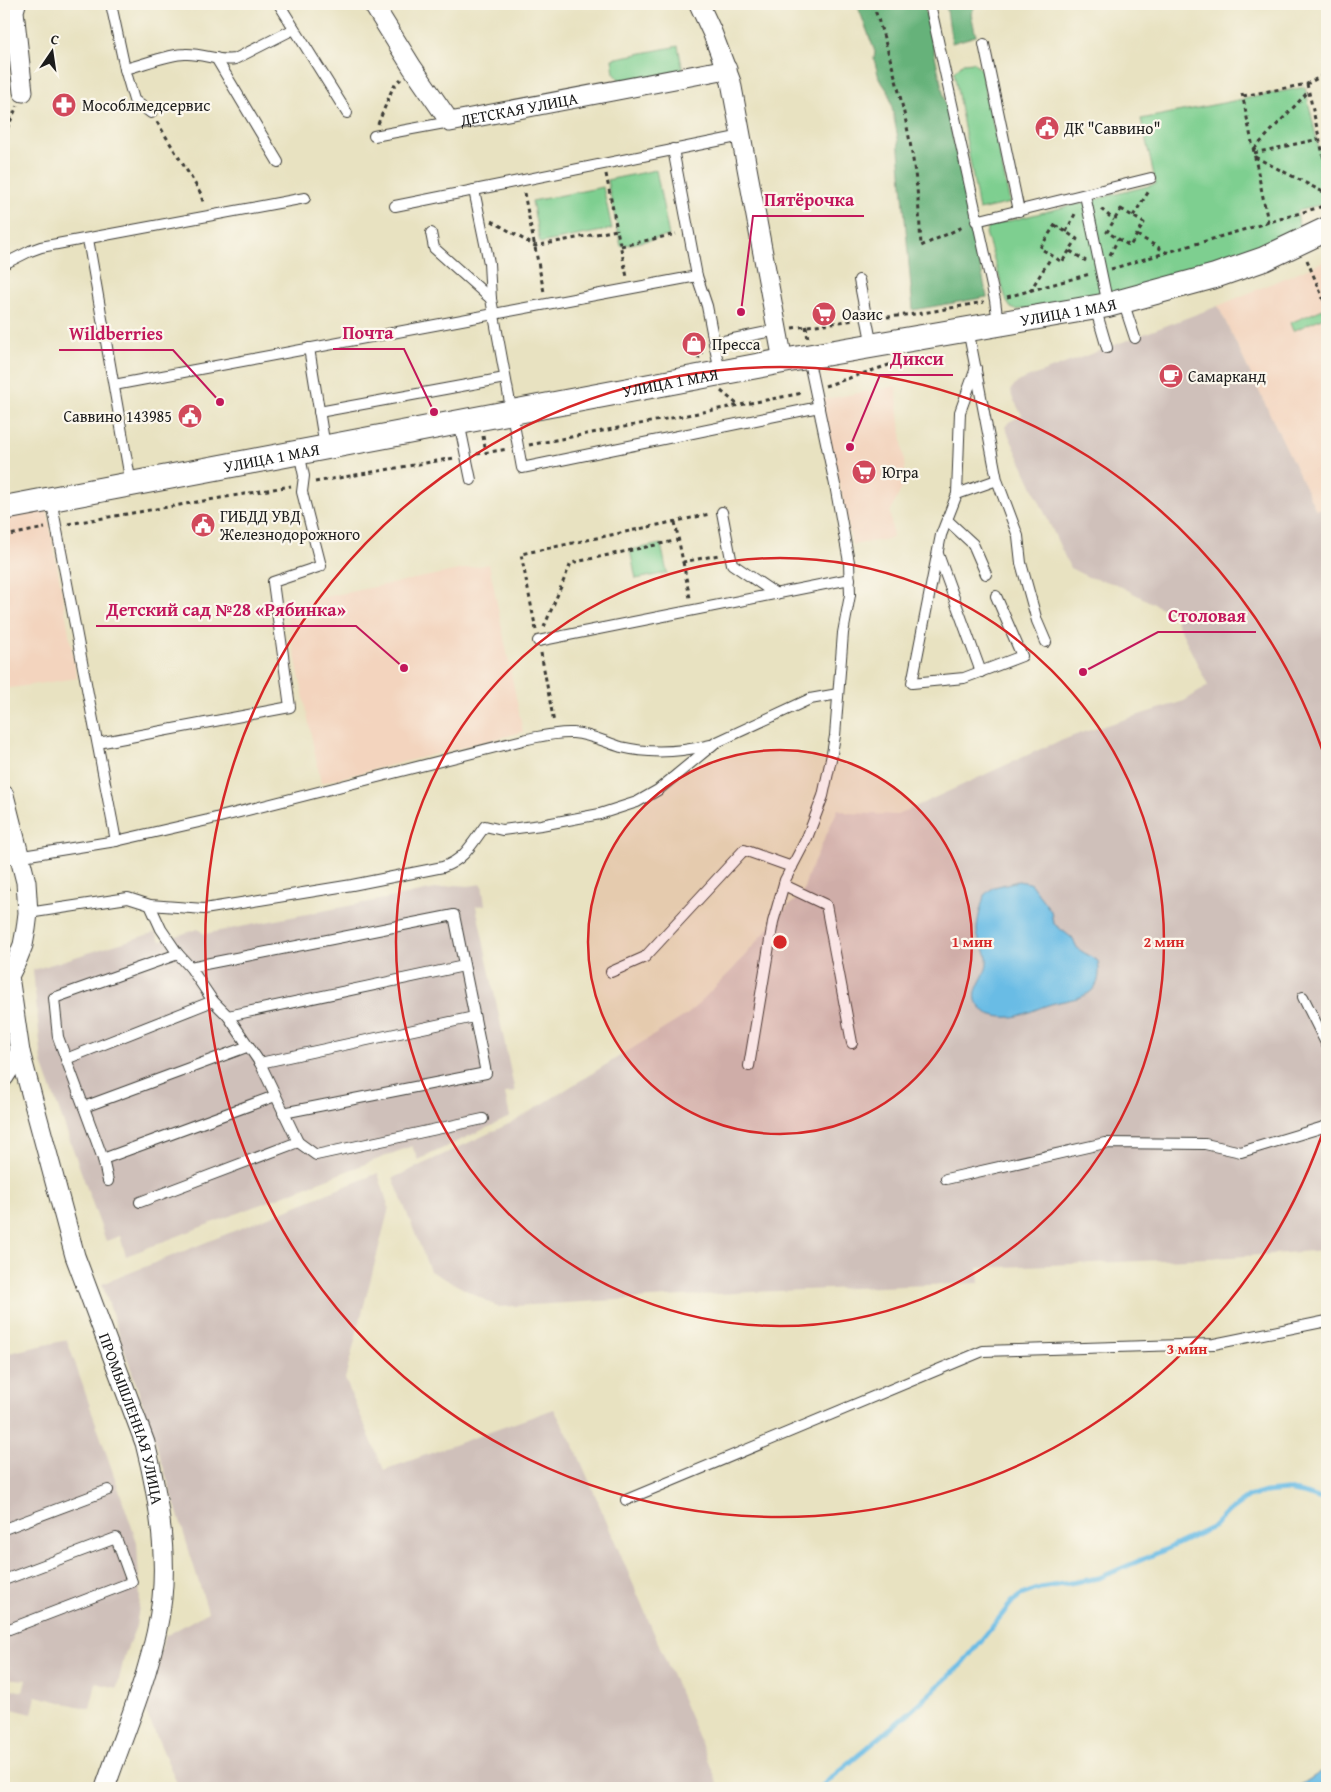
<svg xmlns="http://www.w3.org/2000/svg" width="1331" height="1792" viewBox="0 0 1331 1792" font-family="'Gentium Book Plus',serif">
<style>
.built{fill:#f3d4be}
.industrial{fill:#cfc0ba}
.green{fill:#7ecf90;stroke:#4d7656}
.forest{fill:#66b27a;stroke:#41674b}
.water{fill:#69bce5;stroke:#426c80}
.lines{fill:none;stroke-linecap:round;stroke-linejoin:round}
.stream{stroke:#69bce5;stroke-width:5}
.service-casing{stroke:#3b3a35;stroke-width:12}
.minor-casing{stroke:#3b3a35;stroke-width:21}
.tertiary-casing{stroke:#3b3a35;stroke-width:26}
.path{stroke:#3b3a35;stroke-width:3;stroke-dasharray:4 4;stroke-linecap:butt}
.service{stroke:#fff;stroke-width:10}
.minor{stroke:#fff;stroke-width:19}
.tertiary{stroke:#fff;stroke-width:24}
.ring{fill:none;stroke:#d62828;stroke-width:2.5}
.labels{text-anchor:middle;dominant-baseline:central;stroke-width:4.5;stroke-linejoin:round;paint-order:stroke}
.poi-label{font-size:16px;fill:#1c1c1c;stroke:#fbf7ec;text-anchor:start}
.street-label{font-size:16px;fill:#1c1c1c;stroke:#fbf7ec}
.centre{fill:#d62828;stroke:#fbf7ec;stroke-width:2.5}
.ring-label{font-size:15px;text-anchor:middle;font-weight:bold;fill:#d62828;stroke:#fbf7ec;stroke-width:4.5;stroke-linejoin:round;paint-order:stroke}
.leader{fill:none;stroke:#c2185b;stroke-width:2}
.callout-dot{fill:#c2185b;stroke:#fbf7ec;stroke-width:2}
.callout-label{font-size:18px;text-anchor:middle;font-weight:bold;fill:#c2185b;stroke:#fbf7ec;stroke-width:4.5;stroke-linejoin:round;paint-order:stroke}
</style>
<rect width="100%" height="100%" fill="#fbf7ec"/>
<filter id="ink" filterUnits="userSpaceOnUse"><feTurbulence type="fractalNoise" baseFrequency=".02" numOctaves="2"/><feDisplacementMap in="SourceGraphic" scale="10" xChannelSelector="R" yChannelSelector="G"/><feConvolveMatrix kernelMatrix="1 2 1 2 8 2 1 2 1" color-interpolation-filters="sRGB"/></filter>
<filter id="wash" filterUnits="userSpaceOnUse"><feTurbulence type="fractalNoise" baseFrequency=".0096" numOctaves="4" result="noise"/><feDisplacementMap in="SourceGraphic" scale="20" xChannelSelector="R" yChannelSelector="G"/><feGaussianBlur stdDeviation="1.12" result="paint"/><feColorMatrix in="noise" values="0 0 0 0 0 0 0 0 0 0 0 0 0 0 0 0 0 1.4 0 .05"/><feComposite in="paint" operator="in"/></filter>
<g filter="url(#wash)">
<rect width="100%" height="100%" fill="#e8e2c1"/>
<g class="built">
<polygon points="1327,260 1327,505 1316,511 1218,306"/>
<polygon points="896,386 906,480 890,512 893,538 852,545 821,400"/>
<polygon points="47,509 77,678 4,689 4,518"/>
<polygon points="489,564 523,732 321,783 285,605"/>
</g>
<g class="industrial">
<polygon points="1218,306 1316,510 1327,505 1327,1250 1232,1257 978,1268 979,1283 753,1292 498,1307 430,1271 393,1178 515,1121 688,1014 734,968 786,908 802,894 808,875 838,809 849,813 897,815 1045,747 1081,733 1184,701 1208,686 1173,614 1116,584 1088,577 1070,568 1005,427 1009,422 1022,415 1012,397 1011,389 1019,381"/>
<polygon points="482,884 485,905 476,906 515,1092 505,1093 510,1117 418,1160 412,1146 126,1256 120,1236 106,1241 42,1063 33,970 156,932 160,941 198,929 204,934 456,885 468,886"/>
<polygon points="378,1173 389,1208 345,1379 384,1470 554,1409 576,1450 720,1788 179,1788 146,1712 164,1637 208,1612 154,1437 102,1284"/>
<polygon points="67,1340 137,1542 140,1600 136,1626 125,1654 117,1688 96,1683 90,1709 36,1696 32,1714 4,1707 4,1687 23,1692 26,1680 4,1678 4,1354"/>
</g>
<g class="green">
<polygon points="678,46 683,71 622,83 614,73 612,59"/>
<polygon points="973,62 981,69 1010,203 979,210 954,72 963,63"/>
<polygon points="1305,87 1327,185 1327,203 1297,211 1299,226 1297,233 1261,251 1121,293 1016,310 1011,308 1007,302 986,233 989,226 1156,184 1141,119"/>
<polygon points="656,170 669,236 621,246 607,180"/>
<polygon points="603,187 612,229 540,243 532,201"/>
<polygon points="1323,309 1326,316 1293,331 1290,323"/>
<polygon points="661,544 667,573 636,579 630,550"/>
</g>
<g class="forest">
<polygon points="857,4 924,4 987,297 913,310 898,138 889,93 879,78 874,59 875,52"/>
<polygon points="946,4 976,4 971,14 976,36 952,43"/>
</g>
<g class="water">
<path d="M1018,881L1030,883L1051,911L1053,923L1072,938L1078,949L1098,961C1105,999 1077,997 1051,1004C1040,1007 1029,1013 1018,1016C1005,1019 984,1017 977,1003C971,989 986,977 987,964C989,949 978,945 977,932C976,923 982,905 984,895L994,887Z"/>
<polygon points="1327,1768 1327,1788 1296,1788"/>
</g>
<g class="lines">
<polyline class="stream" points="820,1788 830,1779 910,1712 963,1663 1013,1601 1021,1595 1040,1588 1099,1578 1169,1548 1213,1527 1230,1510 1248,1497 1266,1492 1286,1490 1303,1493 1327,1501"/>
</g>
</g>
<g filter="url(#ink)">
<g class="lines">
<defs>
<g id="service">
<polyline points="111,4 125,69 134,100 151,113"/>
<polyline points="279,4 347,113"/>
<polyline points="930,4 995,300 998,324"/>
<polyline points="984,44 1019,211"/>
<polyline points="216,58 278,162"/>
<path d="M125,69C142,65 169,54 185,54C203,53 218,62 235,59L294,29"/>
<polyline points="374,136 450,122"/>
<polyline points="673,149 697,276 707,306 720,373"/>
<polyline points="474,190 489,263 491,299 522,468 819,407"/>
<polyline points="1085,195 1108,305"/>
<polyline points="395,206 742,136"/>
<polyline points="976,221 1151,178"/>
<polyline points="431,233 434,248 491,299"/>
<polyline points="88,239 131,484"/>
<polyline points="4,264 30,251 41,247 305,198"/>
<polyline points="859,280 872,346"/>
<polyline points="1123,301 1135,338"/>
<polyline points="1095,307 1107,348"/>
<polyline points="968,329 997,480 1018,536 1021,563 1037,621 1046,642"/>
<polyline points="714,343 777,330"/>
<polyline points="309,348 325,447"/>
<polyline points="976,368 960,412 957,494 941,535 912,683 964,678 1022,656 996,596"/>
<polyline points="114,385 697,276"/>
<polyline points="319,412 505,378"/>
<polyline points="459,422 471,480"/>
<polyline points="957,494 997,480"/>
<polyline points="51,499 116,841"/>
<polyline points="722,512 732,564 776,594"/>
<polyline points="947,520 973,544 986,574"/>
<polyline points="938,554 981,672"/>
<polyline points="538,641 850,579"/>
<polyline points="98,743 290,707 273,582 321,566 302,492 304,476 299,452"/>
<path d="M4,859L116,841L208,820L527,739C542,736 557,732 573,733C590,734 605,742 621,747C650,754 681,752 710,745"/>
<polyline points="784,885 826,905 852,1043"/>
<path d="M28,913L128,898L150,905L204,909L352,885L443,867C465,859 471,845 485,826L502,830L541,825L600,814L637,802L658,790L715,743L810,699L838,694"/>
<polyline points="190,967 454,915 486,1073 283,1113"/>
<polyline points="611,972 645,957 744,850 792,867"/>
<polyline points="1303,997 1327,1045"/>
<polyline points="228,1016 464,966"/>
<polyline points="66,1059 213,1001"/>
<polyline points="260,1063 474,1017"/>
<polyline points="749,1066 773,922 785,880 807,838 823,796 831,759 835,736 843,633 850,595 849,562 835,485 808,357"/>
<polyline points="84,1107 249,1046"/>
<polyline points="298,1142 316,1155 483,1119"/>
<polyline points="103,1159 275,1096"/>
<polyline points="946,1179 1105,1143 1205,1144 1241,1152 1327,1126"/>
<polyline points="108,1181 103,1159 58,1037 54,998 178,954"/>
<polyline points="140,1202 298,1142 260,1063 228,1016 213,1001 190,967 178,954 161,929 150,905"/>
<polyline points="626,1500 983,1351 1214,1344 1327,1321"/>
<polyline points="4,1529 108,1490"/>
<polyline points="4,1580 116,1538 132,1582 4,1631"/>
</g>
<g id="minor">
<polyline points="16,4 14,11 23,92"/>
<path id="s1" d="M373,4L412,67L450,122L727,69"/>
<polyline points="699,4 712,32 731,82 783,361"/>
<path id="s2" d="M4,795L26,882L28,913L26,929L23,945L17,960L9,976L20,1052L75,1256L145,1443C157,1490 167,1549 162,1598C155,1663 126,1727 105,1788"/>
<polyline points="4,1077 20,1052"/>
</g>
<g id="tertiary">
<path id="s3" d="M4,508L783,361L1108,305L1215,276L1264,259L1327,229"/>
</g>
</defs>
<use href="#service" class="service-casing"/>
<use href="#minor" class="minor-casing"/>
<use href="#tertiary" class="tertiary-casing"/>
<g class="path">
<path d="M873,4C893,63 910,127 917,189C919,208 920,228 921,246L965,226"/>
<polyline points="1307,84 1327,172"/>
<polyline points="1242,93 1268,222"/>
<polyline points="1243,96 1307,84 1327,73"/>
<polyline points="157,122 200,192 204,205"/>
<polyline points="378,124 393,87 401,79"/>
<polyline points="4,136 17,106"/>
<polyline points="1254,149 1308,92"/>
<polyline points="1254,153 1319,139"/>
<polyline points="1255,157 1327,194"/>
<polyline points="606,174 617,230"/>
<polyline points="524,193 544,292"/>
<polyline points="1101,209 1114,220"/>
<polygon points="1121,209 1144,223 1130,246 1107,232"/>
<polyline points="1133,216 1149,191"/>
<polyline points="492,221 535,246 617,230 627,277"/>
<polygon points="1055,225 1077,239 1062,262 1040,248"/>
<polyline points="1066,232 1076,212"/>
<polyline points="1137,235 1166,252"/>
<polyline points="621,246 676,234"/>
<polyline points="1070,251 1086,261"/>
<polyline points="1110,255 1118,239"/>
<polyline points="1307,260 1327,308"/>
<polyline points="1111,269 1327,205"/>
<polyline points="1030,291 1052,256"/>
<polyline points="1007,297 1090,274"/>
<polyline points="4,303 5,274"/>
<polyline points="879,318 923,313 984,302"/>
<polyline points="806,326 808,339"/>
<polyline points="792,328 855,320"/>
<polyline points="699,359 697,353 705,352"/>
<polyline points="825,386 895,363"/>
<polyline points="721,391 738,405"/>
<polyline points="483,436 486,453"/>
<polyline points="529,445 803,393"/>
<polyline points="477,454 508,449"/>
<polyline points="315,482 454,458"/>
<polyline points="675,522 683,562 719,555"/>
<polyline points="68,524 291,486"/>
<polyline points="4,536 45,528"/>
<polyline points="683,562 690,598"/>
<polyline points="544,627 571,563 679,540"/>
<polyline points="536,630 521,554 710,514"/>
<polyline points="541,653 554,723"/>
<polyline points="4,879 9,892"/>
</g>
<use href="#service" class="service"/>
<use href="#minor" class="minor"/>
<use href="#tertiary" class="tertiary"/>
</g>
</g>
<circle cx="780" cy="942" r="192" fill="#d62828" fill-opacity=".12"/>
<g class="ring">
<circle cx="780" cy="942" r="192"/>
<circle cx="780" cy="942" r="384"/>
<path d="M1327 1120A575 575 0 1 1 1327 764"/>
</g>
<defs>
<symbol id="pharmacy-disc" viewBox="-11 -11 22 22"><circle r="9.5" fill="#d1495b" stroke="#fbf7ec"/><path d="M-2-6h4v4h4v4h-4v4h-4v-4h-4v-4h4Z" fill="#fff"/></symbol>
<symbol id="civic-disc" viewBox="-11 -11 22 22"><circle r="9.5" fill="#d1495b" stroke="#fbf7ec"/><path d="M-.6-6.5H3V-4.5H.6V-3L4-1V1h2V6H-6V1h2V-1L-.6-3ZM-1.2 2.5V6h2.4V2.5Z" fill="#fff"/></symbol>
<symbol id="supermarket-disc" viewBox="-11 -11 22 22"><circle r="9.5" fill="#d1495b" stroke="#fbf7ec"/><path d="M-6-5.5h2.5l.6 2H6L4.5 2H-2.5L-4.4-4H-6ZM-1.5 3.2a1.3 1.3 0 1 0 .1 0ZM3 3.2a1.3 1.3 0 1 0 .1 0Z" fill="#fff"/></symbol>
<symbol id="shop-disc" viewBox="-11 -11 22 22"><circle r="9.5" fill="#d1495b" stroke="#fbf7ec"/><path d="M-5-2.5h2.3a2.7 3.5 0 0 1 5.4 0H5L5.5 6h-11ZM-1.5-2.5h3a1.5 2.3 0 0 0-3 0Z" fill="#fff"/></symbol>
<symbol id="cafe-disc" viewBox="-11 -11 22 22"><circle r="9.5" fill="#d1495b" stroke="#fbf7ec"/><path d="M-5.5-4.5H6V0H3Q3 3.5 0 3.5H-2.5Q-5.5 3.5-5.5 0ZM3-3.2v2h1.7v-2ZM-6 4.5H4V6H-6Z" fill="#fff"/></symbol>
</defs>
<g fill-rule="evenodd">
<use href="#pharmacy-disc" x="50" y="91" width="28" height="28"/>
<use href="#civic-disc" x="1033" y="114" width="28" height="28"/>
<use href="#supermarket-disc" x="810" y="300" width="28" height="28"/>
<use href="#shop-disc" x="680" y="330" width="28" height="28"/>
<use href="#cafe-disc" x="1157" y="362" width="28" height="28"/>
<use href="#civic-disc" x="176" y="402" width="28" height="28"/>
<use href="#supermarket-disc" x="850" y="458" width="28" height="28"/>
<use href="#civic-disc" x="189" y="511" width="28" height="28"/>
</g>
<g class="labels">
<g class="poi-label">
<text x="82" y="105">Мособлмедсервис</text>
<text x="1064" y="128">ДК "Саввино"</text>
<text x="842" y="314">Оазис</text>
<text x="712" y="344">Пресса</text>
<text x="1188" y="376">Самарканд</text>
<text x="172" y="416" text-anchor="end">Саввино 143985</text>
<text x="882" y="472">Югра</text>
<text x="220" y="516">ГИБДД УВД<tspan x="220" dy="18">Железнодорожного</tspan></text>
</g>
<g class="street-label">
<text stroke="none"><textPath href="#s1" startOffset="211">ДЕТСКАЯ УЛИЦА</textPath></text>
<text stroke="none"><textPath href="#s3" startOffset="1082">УЛИЦА 1 МАЯ</textPath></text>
<text stroke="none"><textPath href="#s3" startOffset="678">УЛИЦА 1 МАЯ</textPath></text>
<text stroke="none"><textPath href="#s3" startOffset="272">УЛИЦА 1 МАЯ</textPath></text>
<text stroke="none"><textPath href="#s2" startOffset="648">ПРОМЫШЛЕННАЯ УЛИЦА</textPath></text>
</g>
</g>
<circle cx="780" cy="942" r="8" class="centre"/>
<g class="ring-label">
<text x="972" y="947">1 мин</text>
<text x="1164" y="947">2 мин</text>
<text x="1187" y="1354">3 мин</text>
</g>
<path class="leader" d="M741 312L753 216H864M434 412L404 349H333M220 402L173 350H59M850 447L880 375H953M404 668L356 626H96M1083 672L1158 632H1256"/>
<g class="callout-dot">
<circle cx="741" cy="312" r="5"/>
<circle cx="434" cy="412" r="5"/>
<circle cx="220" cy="402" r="5"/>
<circle cx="850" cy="447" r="5"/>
<circle cx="404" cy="668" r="5"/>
<circle cx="1083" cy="672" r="5"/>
</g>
<g class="callout-label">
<text x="809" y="206">Пятёрочка</text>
<text x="368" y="339">Почта</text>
<text x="116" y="340">Wildberries</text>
<text x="917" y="365">Дикси</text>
<text x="226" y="616">Детский сад №28 «Рябинка»</text>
<text x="1207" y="622">Столовая</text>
</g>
<rect width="1331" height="1792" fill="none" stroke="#fbf7ec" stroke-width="20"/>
<g transform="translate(52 52) rotate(13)" stroke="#fbf7ec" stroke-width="4" paint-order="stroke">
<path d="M0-4L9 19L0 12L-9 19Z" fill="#1c1c1c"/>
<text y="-8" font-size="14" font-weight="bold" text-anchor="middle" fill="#1c1c1c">С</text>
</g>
</svg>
